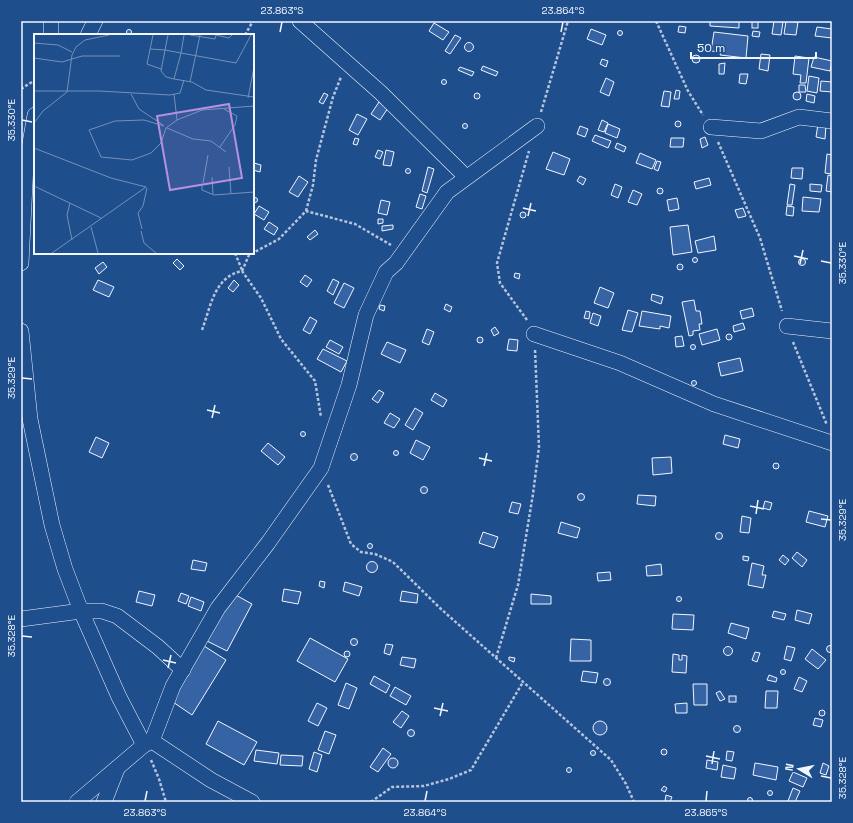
<svg xmlns="http://www.w3.org/2000/svg" width="853" height="823" viewBox="0 0 853 823" font-family="'Space Grotesk',sans-serif">
<style>
.building{fill:#3563a3;stroke:#f2f6ff}
.lines{fill:none;stroke-linecap:round;stroke-linejoin:round}
.street-casing{stroke:#f2f6ff;stroke-width:16}
.path{stroke:#b3c4dc;stroke-width:2.5;stroke-dasharray:3 2;stroke-linecap:butt}
.street{stroke:#1f4e8c;stroke-width:15}
.ticks{fill:none;stroke:#f2f6ff;stroke-width:1.5}
.inset-road{fill:none;stroke:#7391ba;stroke-width:1}
.view{fill:#b691df;fill-opacity:0.15;stroke:#b691df;stroke-width:2}
.inset-edge{fill:none;stroke:#f2f6ff;stroke-width:2}
.neatline{fill:none;stroke:#f2f6ff;stroke-width:1.5}
.ticks-label{font-size:10px;text-anchor:middle;fill:#f2f6ff}
</style>
<rect width="100%" height="100%" fill="#1f4e8c"/>
<g class="building">
<polygon points="710,21 739,21 739,28 710,26"/>
<rect x="752" y="21" width="6" height="7"/>
<polygon points="774,21 783,22 781,35 772,34"/>
<polygon points="786,21 798,22 796,35 784,34"/>
<polygon points="434,23 449,32 443,40 429,31"/>
<polygon points="679,26 686,27 685,33 678,32"/>
<polygon points="817,27 832,29 832,38 815,36"/>
<polygon points="591,29 606,35 602,45 587,39"/>
<circle cx="129" cy="32" r="2.5"/>
<circle cx="620" cy="33" r="2.5"/>
<polygon points="753,31 760,32 759,37 752,36"/>
<polygon points="714,32 748,36 746,58 720,55 721,52 711,51"/>
<polygon points="455,35 461,38 450,54 445,51"/>
<circle cx="469" cy="47" r="4.5"/>
<polygon points="761,54 770,55 768,71 759,69"/>
<circle cx="696" cy="59" r="4"/>
<polygon points="795,56 809,58 806,83 800,83 801,75 793,74"/>
<polygon points="814,57 832,61 830,71 811,67"/>
<polygon points="602,59 608,61 606,67 600,64"/>
<polygon points="725,63 724,74 719,74 719,64"/>
<polygon points="483,66 498,72 496,76 481,70"/>
<polygon points="460,67 474,72 472,76 458,70"/>
<polygon points="740,74 748,74 746,84 739,83"/>
<polygon points="809,76 819,78 817,93 807,91"/>
<polygon points="606,78 614,82 609,96 600,92"/>
<circle cx="444" cy="82" r="2.5"/>
<polygon points="821,81 832,82 832,92 820,91"/>
<polygon points="799,85 805,85 806,92 799,92"/>
<polygon points="676,90 680,91 679,99 674,99"/>
<polygon points="664,91 671,92 669,107 661,106"/>
<circle cx="797" cy="96" r="4"/>
<polygon points="324,93 328,95 323,104 319,102"/>
<circle cx="477" cy="96" r="3"/>
<polygon points="807,94 815,96 814,103 806,101"/>
<polygon points="379,102 388,108 380,120 371,114"/>
<polygon points="357,114 367,119 358,135 349,130"/>
<polygon points="602,120 608,123 604,132 598,130"/>
<circle cx="678" cy="124" r="3"/>
<circle cx="465" cy="126" r="2.5"/>
<polygon points="608,124 620,129 617,138 605,133"/>
<polygon points="818,124 826,125 825,139 816,137"/>
<polygon points="580,126 588,129 585,137 577,134"/>
<polygon points="595,135 611,141 608,148 592,141"/>
<polygon points="705,137 708,145 702,148 700,139"/>
<polygon points="355,138 359,139 357,145 353,144"/>
<polygon points="671,138 684,138 683,147 670,147"/>
<polygon points="617,143 626,147 624,152 615,148"/>
<polygon points="378,150 383,152 380,159 375,157"/>
<polygon points="386,150 394,152 391,166 383,165"/>
<polygon points="553,152 570,159 564,175 546,169"/>
<polygon points="640,153 656,160 652,169 636,163"/>
<polygon points="827,154 832,155 832,174 825,173"/>
<polygon points="657,161 661,162 658,171 654,169"/>
<polygon points="254,163 261,165 260,172 253,170"/>
<polygon points="428,167 434,169 427,193 422,191"/>
<polygon points="792,168 803,168 802,179 791,178"/>
<circle cx="408" cy="171" r="2.5"/>
<polygon points="828,175 832,176 832,192 826,191"/>
<polygon points="299,176 308,182 298,197 289,192"/>
<polygon points="580,176 586,179 583,185 577,181"/>
<polygon points="709,178 711,185 696,189 694,182"/>
<polygon points="615,184 622,187 618,198 611,195"/>
<polygon points="790,184 795,185 792,205 787,205"/>
<polygon points="810,184 822,185 821,192 810,191"/>
<circle cx="660" cy="191" r="3"/>
<polygon points="633,190 642,194 637,205 628,202"/>
<polygon points="420,194 426,196 422,209 416,207"/>
<polygon points="803,197 821,199 819,212 802,211"/>
<circle cx="255" cy="200" r="2.5"/>
<polygon points="677,198 679,209 669,211 667,200"/>
<polygon points="381,200 390,202 387,215 378,213"/>
<polygon points="259,206 269,212 264,220 254,214"/>
<polygon points="787,206 794,207 793,216 786,215"/>
<polygon points="743,208 746,216 738,218 735,210"/>
<circle cx="523" cy="215" r="3"/>
<polygon points="378,219 383,219 383,223 378,224"/>
<polygon points="269,222 278,228 274,235 264,229"/>
<polygon points="393,225 393,229 382,231 382,226"/>
<polygon points="688,225 692,252 673,255 670,227"/>
<polygon points="315,230 318,234 310,240 307,237"/>
<polygon points="714,236 716,250 698,253 695,241"/>
<circle cx="695" cy="260" r="2.5"/>
<circle cx="802" cy="262" r="3.5"/>
<polygon points="177,259 184,266 180,270 173,263"/>
<polygon points="103,262 107,267 99,274 95,268"/>
<circle cx="680" cy="267" r="3"/>
<polygon points="515,273 520,274 519,279 514,277"/>
<polygon points="305,275 312,280 307,287 300,282"/>
<polygon points="333,279 339,282 333,295 327,291"/>
<polygon points="98,280 114,287 109,297 93,290"/>
<polygon points="234,280 239,285 233,292 228,288"/>
<polygon points="344,283 354,288 344,308 334,303"/>
<polygon points="600,287 614,293 608,308 594,303"/>
<polygon points="652,294 663,297 661,304 651,300"/>
<polygon points="694,300 696,311 700,311 702,324 699,324 700,330 693,331 693,335 689,336 682,302"/>
<polygon points="446,304 452,307 450,312 444,309"/>
<polygon points="380,305 385,306 384,311 379,309"/>
<polygon points="752,308 754,316 742,319 740,311"/>
<polygon points="628,310 638,313 632,332 622,330"/>
<polygon points="586,311 590,312 589,319 584,318"/>
<polygon points="642,311 671,316 669,328 660,326 660,329 639,326"/>
<polygon points="593,313 601,316 598,326 590,323"/>
<polygon points="310,317 317,321 310,334 303,330"/>
<polygon points="743,323 745,329 734,332 733,326"/>
<polygon points="495,327 499,333 494,336 491,330"/>
<polygon points="427,329 434,332 429,345 422,342"/>
<polygon points="717,329 720,340 702,345 699,334"/>
<circle cx="729" cy="337" r="3"/>
<polygon points="682,336 684,346 676,347 675,337"/>
<circle cx="480" cy="340" r="3"/>
<polygon points="509,339 518,340 517,351 507,350"/>
<polygon points="330,340 343,347 339,354 326,347"/>
<polygon points="387,342 406,350 400,363 381,354"/>
<circle cx="693" cy="347" r="2.5"/>
<polygon points="323,349 347,361 341,372 317,359"/>
<polygon points="740,358 743,371 721,376 718,363"/>
<circle cx="694" cy="383" r="2.5"/>
<polygon points="379,390 384,393 378,403 372,399"/>
<polygon points="435,393 447,400 443,407 431,400"/>
<polygon points="415,408 423,413 413,430 405,425"/>
<polygon points="390,413 400,419 394,428 384,423"/>
<circle cx="303" cy="434" r="2.5"/>
<polygon points="725,435 740,439 738,448 723,444"/>
<polygon points="96,437 109,443 102,458 89,452"/>
<polygon points="416,440 430,447 423,460 410,453"/>
<polygon points="268,443 285,457 278,465 261,451"/>
<circle cx="396" cy="453" r="2.5"/>
<circle cx="354" cy="457" r="3.5"/>
<polygon points="671,457 672,473 653,475 652,458"/>
<circle cx="776" cy="466" r="3"/>
<circle cx="424" cy="490" r="3.5"/>
<circle cx="581" cy="497" r="3.5"/>
<polygon points="638,495 656,496 655,506 637,504"/>
<polygon points="765,501 772,503 770,510 763,508"/>
<polygon points="512,502 521,504 518,514 509,512"/>
<polygon points="809,511 828,516 825,527 806,522"/>
<polygon points="742,516 751,518 749,533 740,532"/>
<polygon points="561,522 580,528 577,538 558,533"/>
<polygon points="483,532 498,537 494,548 479,543"/>
<circle cx="719" cy="536" r="3.5"/>
<circle cx="370" cy="546" r="2.5"/>
<polygon points="797,552 807,560 802,567 792,558"/>
<polygon points="783,555 789,560 785,565 779,560"/>
<polygon points="743,556 749,557 748,561 743,560"/>
<polygon points="193,560 207,563 205,571 191,569"/>
<circle cx="372" cy="567" r="5.5"/>
<polygon points="752,563 764,566 762,575 766,575 763,588 748,585"/>
<polygon points="661,564 662,575 647,576 646,566"/>
<polygon points="610,572 611,580 598,581 597,573"/>
<polygon points="320,581 325,582 324,588 319,586"/>
<polygon points="345,582 362,587 359,596 343,591"/>
<polygon points="284,589 301,592 298,604 282,601"/>
<polygon points="139,591 155,595 152,606 136,602"/>
<polygon points="402,591 418,594 417,603 400,601"/>
<polygon points="181,593 189,596 186,604 178,601"/>
<polygon points="232,593 252,604 227,651 207,641"/>
<polygon points="531,594 551,596 551,604 531,604"/>
<circle cx="679" cy="599" r="2.5"/>
<polygon points="191,597 204,602 201,611 188,606"/>
<polygon points="797,610 812,614 809,624 795,620"/>
<polygon points="774,611 786,614 784,620 772,617"/>
<polygon points="673,614 694,615 693,630 672,629"/>
<polygon points="731,623 749,628 746,639 728,633"/>
<polygon points="310,638 348,659 335,682 297,661"/>
<circle cx="354" cy="642" r="3.5"/>
<polygon points="571,639 591,640 591,661 570,661"/>
<polygon points="386,644 393,645 390,655 384,653"/>
<circle cx="830" cy="649" r="3.5"/>
<polygon points="204,646 226,660 192,715 170,700"/>
<polygon points="787,646 795,648 791,661 784,659"/>
<circle cx="728" cy="651" r="4.5"/>
<polygon points="812,649 826,660 818,669 805,659"/>
<circle cx="347" cy="654" r="3"/>
<polygon points="755,652 760,653 757,662 752,660"/>
<polygon points="673,654 679,655 679,660 682,660 682,655 687,656 686,673 672,672"/>
<polygon points="402,657 416,659 414,668 400,665"/>
<polygon points="509,657 515,658 514,662 509,660"/>
<circle cx="783" cy="672" r="2.5"/>
<polygon points="583,671 598,673 596,683 581,681"/>
<polygon points="769,675 777,678 776,682 767,680"/>
<polygon points="374,676 390,685 386,693 370,684"/>
<polygon points="799,677 807,681 802,692 794,689"/>
<circle cx="607" cy="682" r="3.5"/>
<polygon points="346,683 357,688 349,709 338,705"/>
<polygon points="693,684 707,684 707,705 694,705"/>
<polygon points="395,687 411,696 406,705 390,696"/>
<polygon points="720,691 725,699 720,701 716,693"/>
<polygon points="766,691 778,691 777,708 765,708"/>
<rect x="729" y="696" width="7" height="6"/>
<polygon points="317,703 327,708 318,726 308,721"/>
<polygon points="687,703 687,713 676,713 675,704"/>
<circle cx="822" cy="713" r="3"/>
<polygon points="402,711 409,716 401,728 393,722"/>
<polygon points="815,718 823,720 821,727 813,725"/>
<polygon points="218,721 257,742 244,765 206,744"/>
<circle cx="600" cy="728" r="7"/>
<circle cx="737" cy="729" r="3.5"/>
<circle cx="411" cy="733" r="3.5"/>
<polygon points="325,731 336,735 329,754 318,750"/>
<polygon points="383,748 391,754 378,772 370,767"/>
<circle cx="664" cy="752" r="3"/>
<polygon points="256,750 279,753 277,764 254,761"/>
<circle cx="593" cy="753" r="2.5"/>
<polygon points="727,751 734,752 732,761 726,760"/>
<polygon points="314,752 322,755 317,772 309,769"/>
<polygon points="281,755 303,756 302,766 280,765"/>
<circle cx="393" cy="763" r="5"/>
<polygon points="707,760 718,762 717,770 706,768"/>
<polygon points="755,763 778,767 776,780 753,775"/>
<polygon points="823,763 829,766 826,775 820,773"/>
<polygon points="723,765 736,768 734,779 721,777"/>
<circle cx="569" cy="770" r="2.5"/>
<polygon points="793,772 807,778 803,787 789,781"/>
<polygon points="664,786 667,788 665,792 661,790"/>
<polygon points="793,788 800,791 795,802 791,802 788,801"/>
<circle cx="770" cy="793" r="2.5"/>
<polygon points="666,795 672,797 670,802 665,801"/>
<circle cx="750" cy="800" r="2.5"/>
</g>
<g class="lines">
<defs>
<g id="street">
<polyline points="51,21 51,35"/>
<polyline points="300,21 381,93 466,177"/>
<polyline points="88,35 95,21"/>
<polyline points="711,127 761,131 799,117 832,121"/>
<polyline points="21,263 26,165 35,115"/>
<polyline points="787,326 832,331"/>
<polyline points="21,331 30,419 52,525 65,569 81,611 21,619"/>
<polyline points="534,334 620,363 714,404 832,443"/>
<polyline points="183,670 158,647 117,616 102,611 81,611 119,697 144,745 152,741 211,780 252,802"/>
<polyline points="152,741 173,686 218,608 268,543 321,468 349,385 366,315 386,272 396,263 447,192 537,126"/>
<polyline points="77,802 144,745"/>
<polyline points="104,802 117,769"/>
</g>
</defs>
<use href="#street" class="street-casing"/>
<g class="path">
<polyline points="656,21 688,91 703,115"/>
<polyline points="245,35 253,21"/>
<polyline points="21,89 35,80"/>
<polyline points="541,112 568,21"/>
<polyline points="718,142 760,238 782,311"/>
<polyline points="306,211 313,185 316,160 333,97 341,77"/>
<polyline points="235,253 242,270"/>
<polyline points="242,271 249,255 279,239 306,211 355,224 391,245"/>
<polyline points="527,320 500,283 497,263 529,151"/>
<path d="M202,330C211,306 214,277 242,271L261,298L281,339L315,381L321,417"/>
<polyline points="793,342 827,425"/>
<polyline points="328,485 351,544 361,552 375,554 393,562 441,609 611,760 626,784 634,802"/>
<polyline points="496,658 518,585 533,494 539,447 535,349"/>
<polyline points="151,760 159,779 166,802"/>
<polyline points="371,802 392,787 424,786 449,779 471,770 523,682"/>
</g>
<use href="#street" class="street"/>
</g>
<path class="ticks" d="M280,32L282,22M561,32L563,22M22,120L32,122M523,208L536,211M528,216L531,203M794,256L808,259M821,261L831,263M800,264L803,250M22,378L32,379M207,410L220,413M212,418L215,405M479,458L492,461M484,466L487,453M750,506L764,509M756,514L758,500M821,519L831,520M22,636L32,637M163,660L176,663M168,668L171,655M434,708L448,711M440,716L443,703M706,756L720,759M712,764L714,751M821,776L831,778M145,801L147,791M425,801L427,791M706,801L707,791"/>
<g transform="translate(34 34)">
<rect width="220" height="220" fill="#1f4e8c"/>
<path class="inset-road" d="M119,1L113,30L127,35M134,1L131,16L147,19L150,1M156,1L181,5L182,1L195,4L198,1M0,9L24,11L38,18M116,15L131,16L127,37L132,43L140,45L147,19L202,29L217,1M0,24L28,28L48,22H86M140,45L158,48L172,56L220,63M156,48L166,1M0,57H65L136,61L146,59L150,46M97,60L105,75L129,91M140,60L143,86L168,76L220,72M214,64L220,33M0,89L9,77L33,58L38,21L42,13L51,6L75,1M130,92L110,86L81,87L55,96L67,123L98,126L117,119L127,109L132,94L143,86M133,94L159,105L177,107L192,118M186,113L201,91L203,82L190,75M0,114L77,144L112,153M195,133L197,160M178,143L179,160M169,149L174,121M168,150V156L180,161L220,158M0,152L67,184M36,169L33,181L38,206M57,193L64,219M108,195L104,179L109,172L113,154M107,197L110,209L122,219M18,219L112,153"/>
<path class="view" d="M195,70L208,144L136,156L123,82Z"/>
<rect width="220" height="220" class="inset-edge"/>
</g>
<rect width="853" height="823" fill="none" stroke="#1f4e8c" stroke-width="44"/>
<g transform="translate(799 769) rotate(280)" stroke="#1f4e8c" stroke-width="3" paint-order="stroke">
<path d="M0-3L7 15L0 10L-7 15Z" fill="#f2f6ff"/>
<text y="-6" font-size="11" font-weight="bold" text-anchor="middle" fill="#f2f6ff">N</text>
</g>
<path d="M691 52v6h125v-6" fill="none" stroke="#f2f6ff" stroke-width="2"/>
<text x="697" y="52" font-size="12" fill="#f2f6ff" stroke="#1f4e8c" stroke-width="3" paint-order="stroke">50 m</text>
<rect x="22" y="22" width="809" height="779" class="neatline"/>
<g class="ticks-label">
<text x="282" y="14">23.863°S</text>
<text x="563" y="14">23.864°S</text>
<text transform="translate(11 120) rotate(-90)" y="4">35.330°E</text>
<text transform="translate(842 263) rotate(-90)" y="4">35.330°E</text>
<text transform="translate(11 378) rotate(-90)" y="4">35.329°E</text>
<text transform="translate(842 520) rotate(-90)" y="4">35.329°E</text>
<text transform="translate(11 636) rotate(-90)" y="4">35.328°E</text>
<text transform="translate(842 778) rotate(-90)" y="4">35.328°E</text>
<text x="145" y="816">23.863°S</text>
<text x="425" y="816">23.864°S</text>
<text x="706" y="816">23.865°S</text>
</g>
</svg>
